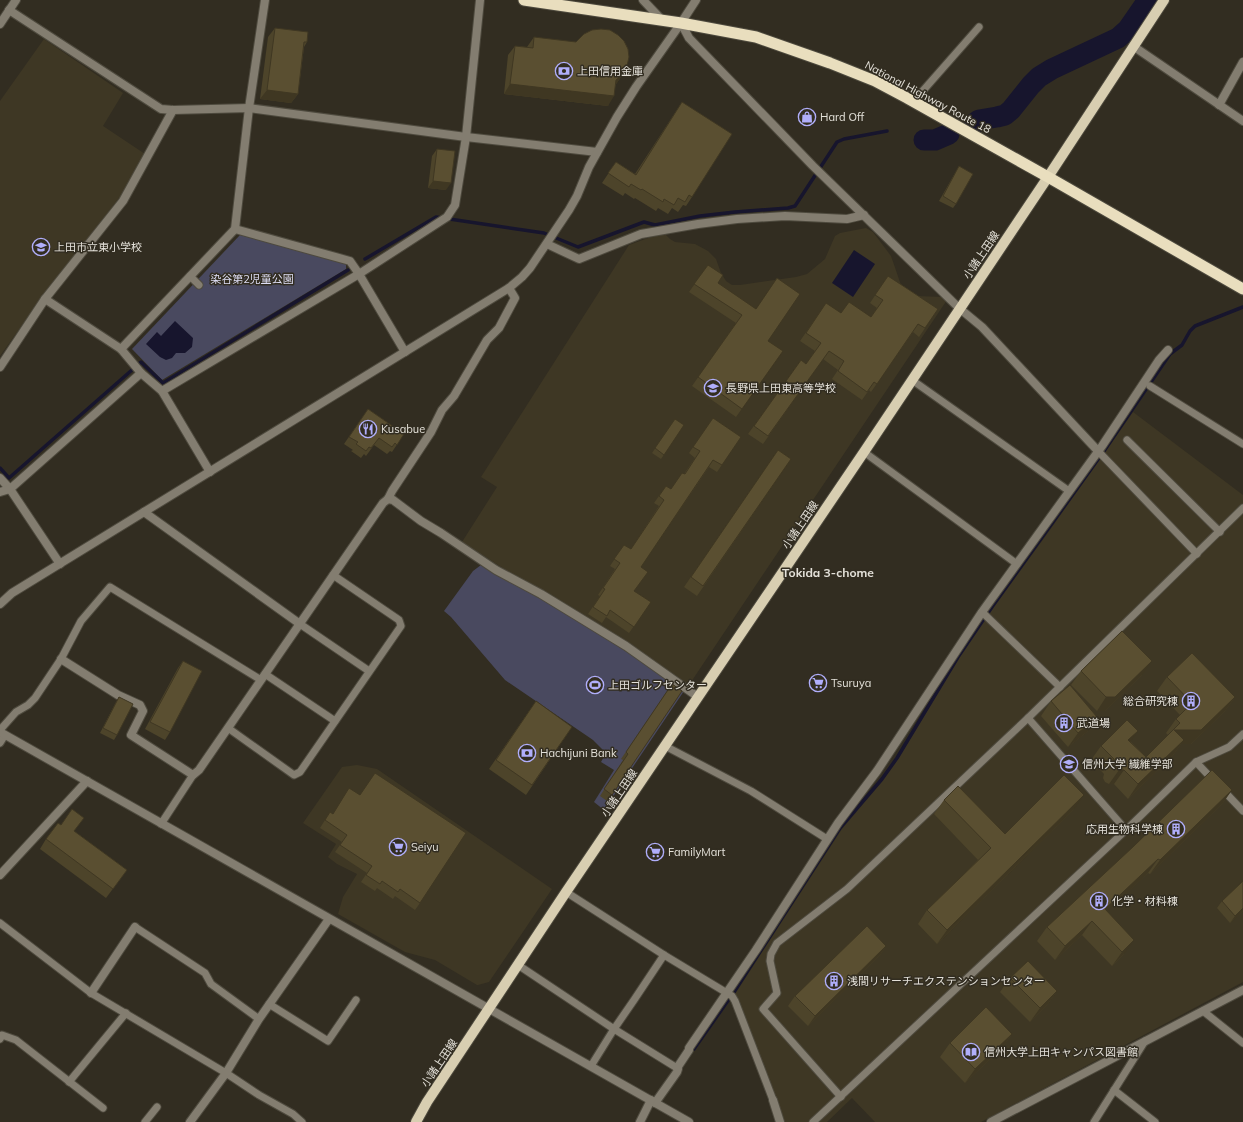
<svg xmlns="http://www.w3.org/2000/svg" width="1243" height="1122" viewBox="0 0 1243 1122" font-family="Mulish,'Noto Sans JP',sans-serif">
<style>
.built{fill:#3e3724}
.green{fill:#49495f}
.water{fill:#17152d}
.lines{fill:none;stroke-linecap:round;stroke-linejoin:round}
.stream{stroke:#17152d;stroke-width:3.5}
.river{stroke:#17152d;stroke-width:21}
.service-casing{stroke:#4e4a3e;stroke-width:9}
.minor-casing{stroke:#4e4a3e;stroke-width:10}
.tertiary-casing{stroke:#4e4a3e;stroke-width:10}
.primary-casing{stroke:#4e4a3e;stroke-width:12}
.trunk-casing{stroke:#4e4a3e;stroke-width:13}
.service{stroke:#837d70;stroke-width:7}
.minor{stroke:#837d70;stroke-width:8}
.tertiary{stroke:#837d70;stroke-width:8}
.primary{stroke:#d8ceb1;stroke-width:10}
.trunk{stroke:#e9debe;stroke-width:11}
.wall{fill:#4d442a}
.shaded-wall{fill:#3f3722}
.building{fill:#5a4f31;stroke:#3f3722}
.labels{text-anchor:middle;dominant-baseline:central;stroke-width:3;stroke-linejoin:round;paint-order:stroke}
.poi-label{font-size:11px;fill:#e4e1d9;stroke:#322d21;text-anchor:start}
.street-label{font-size:11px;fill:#e4e1d9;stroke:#322d21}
.park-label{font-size:11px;fill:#dedef5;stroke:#322d21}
.neighbourhood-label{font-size:12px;font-weight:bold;fill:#e4e1d9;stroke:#322d21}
</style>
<rect width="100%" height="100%" fill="#322d21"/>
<g class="built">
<polygon points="44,39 123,93 103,126 145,154 120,197 43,296 0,356 0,101"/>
<polygon points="866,228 873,232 891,256 901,285 916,296 944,297 947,300 689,685 637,650 572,608 543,590 509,572 462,542 497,487 481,477 629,245 648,238 665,234 670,239 675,242 695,244 708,251 716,259 721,273 726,281 732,285 740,285 796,277 807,274 825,259 835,236 840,233"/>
<polygon points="1133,412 1243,495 1243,982 981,1122 875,1122 852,1098 827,1122 785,1122 735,994 842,829 883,780 898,759 959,658 982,623 1047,534"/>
<polygon points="357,765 377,769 552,889 489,982 478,985 477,985 435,960 405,952 338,914 343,897 357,874 337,864 328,857 336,844 303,823 342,767"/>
</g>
<g class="green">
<polygon points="240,235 346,263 346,269 162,380 132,349"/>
<path d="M481,565C509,582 538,596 566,613C606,638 646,664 684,691L604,810L594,802L614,770L601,762L606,753L593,740L505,680L451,617L444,611L473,571Z"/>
</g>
<g class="water">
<polygon points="854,250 875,264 853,297 832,283"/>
<polygon points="175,321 193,338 192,347 185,353 176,353 172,358 166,360 160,357 146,344 157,332 161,336"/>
</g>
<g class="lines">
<g class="stream">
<polyline points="365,259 436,217 544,233 578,247 644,222 655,225 700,216 735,212 788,208 795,206 797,203 837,142 844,139 887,131"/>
<polyline points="0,468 9,478 141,362 163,383 348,270"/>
<polyline points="694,1049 734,992 840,828 882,779 897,758 958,657 992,607 1104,451 1170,354 1182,345 1190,331 1195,326 1243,307"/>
</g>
<g class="river">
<polyline points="975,123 979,120 997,117 1005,115 1011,110 1031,85 1039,77 1052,69 1118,38 1128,29 1148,0"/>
<polyline points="924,140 935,140 949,134"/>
</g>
<defs>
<g id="service">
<polyline points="913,102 979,27"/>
<polyline points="190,276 199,285"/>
<polyline points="912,380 1069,491"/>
<polyline points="1150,386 1243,444"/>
<polyline points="1127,440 1220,532"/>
<polyline points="1098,451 1197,554"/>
<polyline points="864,452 1017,564"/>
<polyline points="982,612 1060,687"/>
<polyline points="300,624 369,671"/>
<polyline points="265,674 335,721"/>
<polyline points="228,728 294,775 300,772 401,626 399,620 333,575"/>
<polyline points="0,730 16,712 28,705 35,698 61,659 81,621 110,587 261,680"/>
<polyline points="0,743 5,735"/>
<polyline points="665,746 751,791 827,839"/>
<polyline points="1196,762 1213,780"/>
<polyline points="1222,789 1243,811"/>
<polyline points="161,824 193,775"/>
<polyline points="1126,830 1028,718 1243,508"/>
<polyline points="566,892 664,955 732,996 735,1001 773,1100"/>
<polyline points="0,923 91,993 226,1073 259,1095 293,1114 302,1122"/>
<polyline points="135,927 205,973 211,984 259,1019"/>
<polyline points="518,965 614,1029 677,1068"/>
<polyline points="269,1004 328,1041 356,1000"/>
<polyline points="1203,1011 1243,1043"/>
<polyline points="0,1039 2,1035 16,1040 103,1108"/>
<polyline points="591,1066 614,1029 634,1000 664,955"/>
<polyline points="69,1082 126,1013"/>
<polyline points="1114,1090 1155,1122"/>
<polyline points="841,1097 763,1009 777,993 770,961 771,954 777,943 847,889 1028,718"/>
<polyline points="145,1122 157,1107"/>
<polyline points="813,1122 1126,830 1196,762 1229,747 1243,734"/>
<polyline points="1094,1122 1145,1041"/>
</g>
<g id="minor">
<polyline points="643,0 662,20"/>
<polyline points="696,0 681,23 689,38 813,166 959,308 982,327 1098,451"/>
<polyline points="9,10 161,109 173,110 249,108 466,137 597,152"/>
<polyline points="0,24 16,0"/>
<polyline points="1133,46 1243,121"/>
<polyline points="1219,105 1243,62"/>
<polyline points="235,229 350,261 359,274 405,352"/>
<polyline points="547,244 579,259 641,234 698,224 737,219 785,216 847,219 864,215"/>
<polyline points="45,299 121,349 141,373 162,391 210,472"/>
<polyline points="121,349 235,229 249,108 265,0"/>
<polyline points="0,367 45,299 123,201 173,110"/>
<polyline points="162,391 359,274 447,217 455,205 466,137 480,0"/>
<polyline points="0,478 10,489 60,564"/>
<polyline points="0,492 10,489 141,373"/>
<polyline points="388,499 393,500 421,521 441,533 496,570 541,594 626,646 698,697"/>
<polyline points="144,512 300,624"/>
<polyline points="61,659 118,695 140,705 143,711 131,735 193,775 199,770 383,503 388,499 392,491 431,432 442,410 454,396 487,340 499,328 515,298 509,288"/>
<polyline points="0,732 689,1122"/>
<polyline points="0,875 87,781"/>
<polyline points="91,993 135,927"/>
<polyline points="773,1100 780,1122"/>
<polyline points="655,1103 677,1072 678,1069 677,1068 689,1050 689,1048 756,950 838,823 877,771 982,612 1102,446 1159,360 1168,350"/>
<polyline points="190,1122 226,1073 259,1019 329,919"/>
<polyline points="640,1122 651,1100"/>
<polyline points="991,1122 1243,990"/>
</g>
<polyline id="tertiary" points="0,604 12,593 509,288 522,277 530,268 569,210 577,196 589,167 617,117 636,87 681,23"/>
<polyline id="primary" points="416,1122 427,1102 566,892 864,452 1048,177 1164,0"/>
<polyline id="trunk" points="524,0 681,23 756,37 830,63 875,81 907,98 1048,177 1243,289"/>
</defs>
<use href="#service" class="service-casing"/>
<use href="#minor" class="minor-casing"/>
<use href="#tertiary" class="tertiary-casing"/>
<use href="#primary" class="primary-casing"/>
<use href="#trunk" class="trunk-casing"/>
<use href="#service" class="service"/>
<use href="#minor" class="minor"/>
<use href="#tertiary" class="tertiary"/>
<use href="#primary" class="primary"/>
<use href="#trunk" class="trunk"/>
</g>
<g class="wall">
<polygon points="275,28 307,42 304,47 298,94 291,103 260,99 268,37"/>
<polygon points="534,37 623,74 616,84 608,106 504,94 508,55 515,46 527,47"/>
<polygon points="682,102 692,197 686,206 683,205 678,212 672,208 668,214 658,208 656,211 635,198 634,199 625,193 623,196 602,183 616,162 635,174"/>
<polygon points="437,149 446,190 428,188 432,156"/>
<polygon points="959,166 956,204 953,208 939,201"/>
<polygon points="708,265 718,283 768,341 783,351 736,417 692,386 736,323 689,292"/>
<polygon points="888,276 938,309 919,337 913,332 871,392 869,390 862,400 832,379 838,370 823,359 763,444 748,434 801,360 806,364 815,351 800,341 826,303 841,313 871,317 877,308 870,303"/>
<polygon points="368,409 404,434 392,452 390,451 387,454 374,445 366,456 364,454 361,458 351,451 353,450 344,444"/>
<polygon points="713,418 741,437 717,472 709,467 641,567 634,591 651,602 629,633 606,617 602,623 588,614 600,596 598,595 615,569 610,566 624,545 631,549 659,506 654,503 666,486 671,489 684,474 695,458 689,453"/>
<polygon points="675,419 684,425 661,459 652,453"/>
<polygon points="778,450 791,459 697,596 684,587"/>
<polygon points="183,661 170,732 165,740 145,729 178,668"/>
<polygon points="1081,671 1142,675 1105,711 1097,711 1071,685"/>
<polygon points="1167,677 1235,697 1225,711 1191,744 1181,744 1174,754 1128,799 1114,784 1109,784 1105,782 1103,778 1104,774 1091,760 1101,746 1130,741 1146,757 1168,735 1166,733 1176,719 1180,715 1157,691"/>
<polygon points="672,684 682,691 607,801 600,796 623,760 621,759"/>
<polygon points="119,697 117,735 114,740 100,733 116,702"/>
<polygon points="536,701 572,727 526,795 489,769"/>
<polygon points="1051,701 1088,731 1068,747 1041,716"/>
<polygon points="1232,790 1222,804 1150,874 1148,873 1107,911 1124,954 1112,966 1082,935 1055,960 1037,941 1047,927"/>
<polygon points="944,800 1005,834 1074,809 937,944 918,924 927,910 978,860 934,814"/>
<polygon points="330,812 420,903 415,910 395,896 393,899 377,888 375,891 361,882 367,873 335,852 342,842 320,828"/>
<polygon points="61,825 74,831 127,870 106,898 40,849 46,839"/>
<polygon points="1222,901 1243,911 1230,923 1217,908"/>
<polygon points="886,946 880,955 808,1026 788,1006 795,996"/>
<polygon points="1010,978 1057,991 1047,1005 1030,1022 1000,992"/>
<polygon points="1012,1034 1002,1048 965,1083 940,1057 950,1043"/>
</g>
<g class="shaded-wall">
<polygon points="623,74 617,83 610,89 616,80"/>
<polygon points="510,84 614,96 608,106 504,94"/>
<polygon points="267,90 298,94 291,103 260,99"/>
<polygon points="433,181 451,183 446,190 428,188"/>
<polygon points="1152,661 1142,675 1105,711 1097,711 1106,697"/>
<polygon points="1235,697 1225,711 1191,744 1181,744 1174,754 1128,799 1174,730"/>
<polygon points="1097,717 1088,731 1068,747 1078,733"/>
<polygon points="1138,731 1128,745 1128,740"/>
<polygon points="1119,770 1124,770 1114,784 1109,784"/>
<polygon points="1232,790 1222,804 1150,874 1160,860"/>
<polygon points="1084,795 1074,809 937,944 947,930"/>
<polygon points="1158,859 1148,873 1095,923 1105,909"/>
<polygon points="1243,908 1243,911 1230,923 1235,916"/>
<polygon points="1092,921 1082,935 1055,960 1065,946"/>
<polygon points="1134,940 1124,954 1112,966 1122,952"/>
<polygon points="886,946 880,955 808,1026 815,1016"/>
<polygon points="1057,991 1047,1005 1030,1022 1040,1008"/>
<polygon points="1012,1034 1002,1048 965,1083 975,1069"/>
</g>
<g class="building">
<polygon points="275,28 308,32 307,42 304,42 298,94 267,90"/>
<polygon points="601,29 610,30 618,35 624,41 628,49 629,57 627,66 623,74 616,80 614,96 510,84 515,46 533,48 534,37 576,42 584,34 592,30"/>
<polygon points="682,102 732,134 692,197 689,195 685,202 678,198 674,205 664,199 663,202 642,189 641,190 631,184 629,187 608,173 616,162 636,175"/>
<polygon points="437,149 455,151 451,183 433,181"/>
<polygon points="959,166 973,174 956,204 943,196"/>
<polygon points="708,265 723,275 718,283 756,309 777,278 800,294 768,341 783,351 742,409 698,377 742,315 694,284"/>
<polygon points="888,276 938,309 925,328 918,324 877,384 874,382 867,392 838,371 844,361 829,351 768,436 754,426 801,360 806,364 821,343 806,333 826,303 841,313 849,302 871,317 883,300 875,295"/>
<polygon points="368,409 404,434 397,445 395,443 392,447 379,438 371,448 369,447 366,451 356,444 358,442 349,437"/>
<polygon points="713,418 741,437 722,465 713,460 641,567 648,572 634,591 651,602 634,627 610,610 607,616 593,607 605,589 603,588 620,563 614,559 624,545 631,549 664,500 659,496 666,486 671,489 682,473 685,474 700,451 693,447"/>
<polygon points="675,419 684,425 664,455 655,448"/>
<polygon points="778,450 791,459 703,586 691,577"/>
<polygon points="1122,631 1152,661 1115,697 1106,697 1081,671"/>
<polygon points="1192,653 1235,697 1201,730 1174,730 1184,740 1138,784 1124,770 1119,770 1115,768 1113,763 1114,759 1101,746 1127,720 1138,731 1128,740 1146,757 1180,723 1176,719 1192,703 1167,677"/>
<polygon points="183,661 202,671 170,732 150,722"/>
<polygon points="672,684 682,691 612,795 604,789 628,754 626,752"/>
<polygon points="1070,685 1097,717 1078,733 1051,701"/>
<polygon points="119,697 133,704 117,735 103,728"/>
<polygon points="536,701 572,727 532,785 496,760"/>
<polygon points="1212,770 1232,790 1160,860 1158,859 1105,909 1134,940 1122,952 1092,921 1065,946 1047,927 1134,846"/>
<polygon points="375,773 466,833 420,903 400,889 398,892 382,881 380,884 366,875 372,866 340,845 347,835 325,820 330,812 333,814 349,788 360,795"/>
<polygon points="1064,775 1084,795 947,930 927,910 991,848 944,800 958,786 1005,834"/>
<polygon points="72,809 84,818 74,831 127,870 113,889 46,839 58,823 61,825"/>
<polygon points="1243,881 1243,908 1235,916 1222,901"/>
<polygon points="867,926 886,946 815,1016 795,996"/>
<polygon points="1028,961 1057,991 1040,1008 1010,978"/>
<polygon points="986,1007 1012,1034 975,1069 950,1043"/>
</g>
<defs>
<symbol id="bank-ring" viewBox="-11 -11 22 22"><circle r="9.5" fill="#322d21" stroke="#b0aefa" stroke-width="1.5"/><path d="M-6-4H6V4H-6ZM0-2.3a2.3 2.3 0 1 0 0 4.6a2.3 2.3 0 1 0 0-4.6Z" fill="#b0aefa"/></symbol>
<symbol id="shop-ring" viewBox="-11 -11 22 22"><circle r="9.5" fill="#322d21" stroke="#b0aefa" stroke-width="1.5"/><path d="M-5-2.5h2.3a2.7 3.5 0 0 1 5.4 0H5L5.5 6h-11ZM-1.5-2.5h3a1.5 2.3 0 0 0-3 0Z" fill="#b0aefa"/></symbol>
<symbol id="school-ring" viewBox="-11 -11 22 22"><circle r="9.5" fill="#322d21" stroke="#b0aefa" stroke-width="1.5"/><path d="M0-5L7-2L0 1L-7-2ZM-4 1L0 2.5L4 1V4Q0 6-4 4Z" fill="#b0aefa"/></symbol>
<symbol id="restaurant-ring" viewBox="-11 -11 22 22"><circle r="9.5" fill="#322d21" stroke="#b0aefa" stroke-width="1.5"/><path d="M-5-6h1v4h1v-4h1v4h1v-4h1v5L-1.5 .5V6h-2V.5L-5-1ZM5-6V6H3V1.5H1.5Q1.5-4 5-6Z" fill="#b0aefa"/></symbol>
<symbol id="supermarket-ring" viewBox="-11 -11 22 22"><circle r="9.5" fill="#322d21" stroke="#b0aefa" stroke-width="1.5"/><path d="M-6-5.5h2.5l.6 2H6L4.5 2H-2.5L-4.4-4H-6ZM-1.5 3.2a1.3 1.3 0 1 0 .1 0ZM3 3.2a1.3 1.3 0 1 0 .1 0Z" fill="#b0aefa"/></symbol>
<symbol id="stadium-ring" viewBox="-11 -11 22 22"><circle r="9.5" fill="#322d21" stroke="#b0aefa" stroke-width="1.5"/><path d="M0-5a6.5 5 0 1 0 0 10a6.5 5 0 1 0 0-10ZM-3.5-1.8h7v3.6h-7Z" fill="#b0aefa"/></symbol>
<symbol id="building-ring" viewBox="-11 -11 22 22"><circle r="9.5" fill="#322d21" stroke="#b0aefa" stroke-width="1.5"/><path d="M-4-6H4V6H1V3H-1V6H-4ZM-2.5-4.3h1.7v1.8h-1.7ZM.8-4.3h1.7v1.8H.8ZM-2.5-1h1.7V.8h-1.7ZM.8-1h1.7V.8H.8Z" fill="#b0aefa"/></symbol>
<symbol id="university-ring" viewBox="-11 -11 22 22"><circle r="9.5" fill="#322d21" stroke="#b0aefa" stroke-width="1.5"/><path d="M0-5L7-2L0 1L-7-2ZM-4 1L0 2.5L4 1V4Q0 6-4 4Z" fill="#b0aefa"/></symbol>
<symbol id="library-ring" viewBox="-11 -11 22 22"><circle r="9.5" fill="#322d21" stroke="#b0aefa" stroke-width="1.5"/><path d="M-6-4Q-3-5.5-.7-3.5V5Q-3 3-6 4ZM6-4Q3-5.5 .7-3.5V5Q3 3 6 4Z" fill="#b0aefa"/></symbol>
</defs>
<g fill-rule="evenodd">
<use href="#bank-ring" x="554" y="61" width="20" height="20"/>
<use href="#shop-ring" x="797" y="107" width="20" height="20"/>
<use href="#school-ring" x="31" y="237" width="20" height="20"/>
<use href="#school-ring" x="703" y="378" width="20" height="20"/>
<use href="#restaurant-ring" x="358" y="419" width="20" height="20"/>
<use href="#supermarket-ring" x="808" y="673" width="20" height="20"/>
<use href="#stadium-ring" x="585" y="675" width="20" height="20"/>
<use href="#building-ring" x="1181" y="691" width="20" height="20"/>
<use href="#building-ring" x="1054" y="713" width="20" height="20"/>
<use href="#bank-ring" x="517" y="743" width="20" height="20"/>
<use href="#university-ring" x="1059" y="754" width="20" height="20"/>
<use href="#building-ring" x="1166" y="819" width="20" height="20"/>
<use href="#supermarket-ring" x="388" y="837" width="20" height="20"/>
<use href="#supermarket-ring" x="645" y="842" width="20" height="20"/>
<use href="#building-ring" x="1089" y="891" width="20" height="20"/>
<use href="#building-ring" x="824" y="971" width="20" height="20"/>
<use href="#library-ring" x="961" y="1042" width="20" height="20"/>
</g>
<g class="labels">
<g class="poi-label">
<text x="577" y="71">上田信用金庫</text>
<text x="820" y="117">Hard Off</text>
<text x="54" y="247">上田市立東小学校</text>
<text x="726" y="388">長野県上田東高等学校</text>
<text x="381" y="429">Kusabue</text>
<text x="831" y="683">Tsuruya</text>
<text x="608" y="685">上田ゴルフセンター</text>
<text x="1178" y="701" text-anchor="end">総合研究棟</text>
<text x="1077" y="723">武道場</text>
<text x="540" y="753">Hachijuni Bank</text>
<text x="1082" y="764">信州大学 繊維学部</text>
<text x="1163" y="829" text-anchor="end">応用生物科学棟</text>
<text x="411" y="847">Seiyu</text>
<text x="668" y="852">FamilyMart</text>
<text x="1112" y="901">化学・材料棟</text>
<text x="847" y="981">浅間リサーチエクステンションセンター</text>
<text x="984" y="1052">信州大学上田キャンパス図書館</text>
</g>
<g class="street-label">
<text transform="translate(928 97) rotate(28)">National Highway Route 18</text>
<text transform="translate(981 255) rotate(-56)">小諸上田線</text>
<text transform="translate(800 525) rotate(-56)">小諸上田線</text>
<text transform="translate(619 793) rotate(-56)">小諸上田線</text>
<text transform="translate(439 1063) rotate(-56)">小諸上田線</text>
</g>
<g class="park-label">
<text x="252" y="279">染谷第2児童公園</text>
</g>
<g class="neighbourhood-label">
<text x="828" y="572">Tokida 3-chome</text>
</g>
</g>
</svg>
